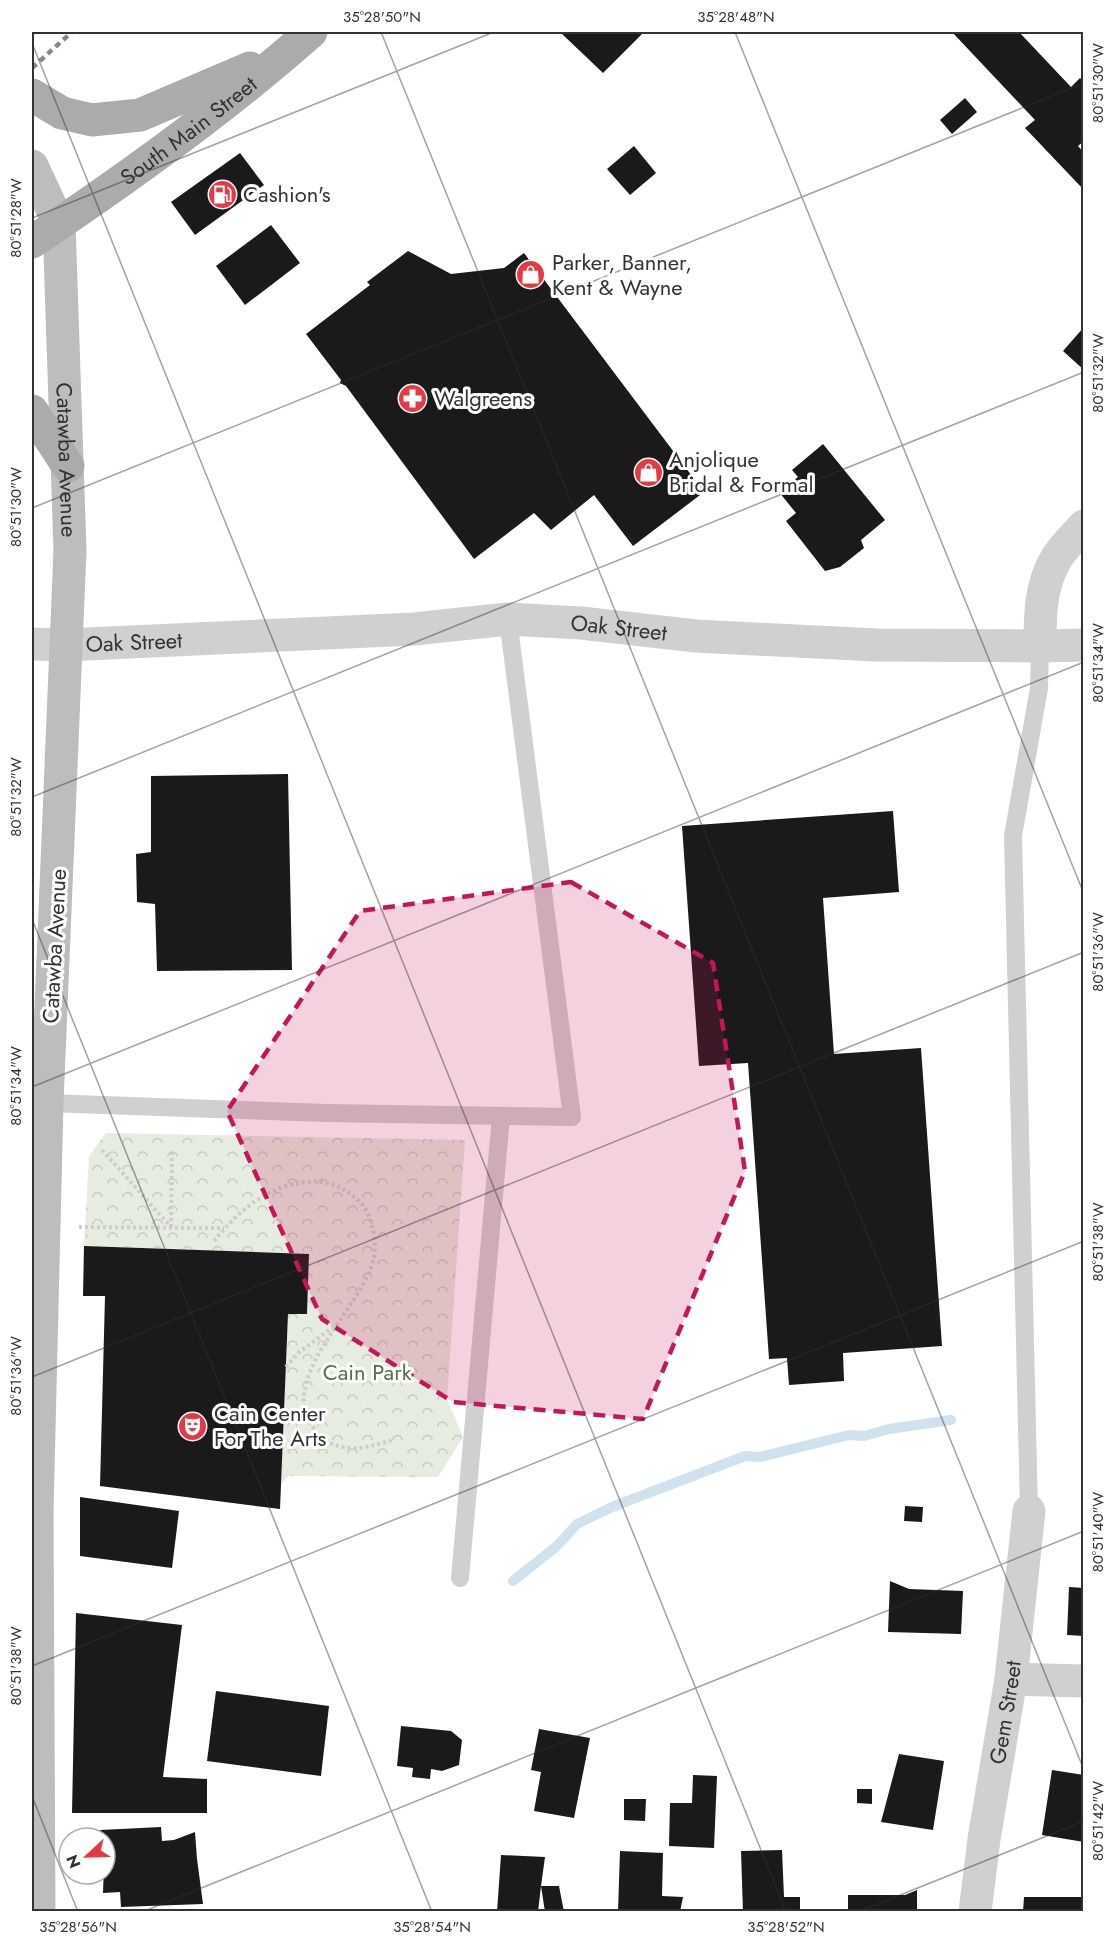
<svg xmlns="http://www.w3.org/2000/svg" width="1115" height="1943" viewBox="0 0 1115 1943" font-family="Jost,sans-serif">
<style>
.park{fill:url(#park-crowns)}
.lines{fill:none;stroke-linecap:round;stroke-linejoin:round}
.stream{stroke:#cfe2ee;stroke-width:10}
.building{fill:#1a1a1a}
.path{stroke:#cdcdcd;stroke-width:4;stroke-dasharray:3 3;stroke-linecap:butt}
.lane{stroke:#d0d0d0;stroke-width:18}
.street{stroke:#d0d0d0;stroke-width:33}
.secondary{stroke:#bdbdbd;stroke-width:33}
.primary{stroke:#ababab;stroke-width:33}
.rail{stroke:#888;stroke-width:4.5;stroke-dasharray:6 4.5;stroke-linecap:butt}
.marked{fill:#c2185b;fill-opacity:0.2;stroke:#c2185b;stroke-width:4.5;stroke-dasharray:12 8;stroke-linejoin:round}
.ticks{fill:none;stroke:#333;stroke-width:1.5;stroke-opacity:0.45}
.labels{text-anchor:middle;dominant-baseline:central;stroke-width:6;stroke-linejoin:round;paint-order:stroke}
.street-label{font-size:22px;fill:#333;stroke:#fff}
.poi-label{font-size:22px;fill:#333;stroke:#fff;text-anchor:start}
.park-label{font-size:22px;fill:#56703f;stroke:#fff}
.neatline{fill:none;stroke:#333;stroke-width:2}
.ticks-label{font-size:15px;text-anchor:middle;fill:#333}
</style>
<defs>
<pattern id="park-crowns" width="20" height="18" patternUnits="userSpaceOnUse" patternTransform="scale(1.5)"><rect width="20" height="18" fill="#e6ecdf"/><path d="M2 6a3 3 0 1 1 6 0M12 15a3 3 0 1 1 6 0" fill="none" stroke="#c6cbc0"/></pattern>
</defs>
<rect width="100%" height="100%" fill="#fff"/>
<polygon class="park" points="106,1133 465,1140 447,1399 463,1437 438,1477 288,1476 281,1485 288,1314 307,1314 309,1254 84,1246 89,1156"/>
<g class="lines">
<polyline class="stream" points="513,1581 557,1546 577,1524 612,1507 745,1456 760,1457 849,1435 864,1436 889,1429 951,1420"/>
</g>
<g class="building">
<polygon points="560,32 644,32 603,73"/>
<polygon points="952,32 1019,32 1071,87 1080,78 1084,82 1084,141 1078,146 1084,153 1084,190 1025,128 1035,120"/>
<polygon points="965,98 977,112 952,134 940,120"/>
<polygon points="634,146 656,173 630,195 607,169"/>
<polygon points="240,153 264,185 195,235 171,202"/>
<polygon points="271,225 300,263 245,305 216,266"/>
<polygon points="408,251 451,274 504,268 524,253 704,492 633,546 594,495 551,530 534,513 474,559 346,386 340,383 341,380 306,334 370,285 367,282"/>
<polygon points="1084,327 1084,370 1063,351"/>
<polygon points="823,444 885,520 861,540 864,548 840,567 825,571 786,521 796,513 779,492 798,477 792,470"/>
<polygon points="288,774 292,970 157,971 155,904 137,902 136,854 151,852 151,776"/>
<polygon points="893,811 899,892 823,898 834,1054 921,1048 942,1346 843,1353 844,1381 789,1385 787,1358 769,1359 748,1063 699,1066 682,826"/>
<polygon points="84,1246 309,1254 307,1314 288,1314 280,1509 100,1486 105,1296 83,1296"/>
<polygon points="80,1497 179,1511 172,1568 80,1556"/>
<polygon points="905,1506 923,1507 922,1522 904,1521"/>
<polygon points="890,1581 909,1589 963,1591 961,1634 888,1632"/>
<polygon points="1069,1587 1084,1588 1084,1636 1067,1635"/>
<polygon points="76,1613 182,1625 163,1777 207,1779 207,1813 72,1813"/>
<polygon points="216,1691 329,1706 321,1776 207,1761"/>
<polygon points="401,1726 451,1731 462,1740 459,1765 442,1771 431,1769 430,1779 412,1777 413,1768 397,1766"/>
<polygon points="539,1729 590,1738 574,1818 534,1811 541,1772 531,1770"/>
<polygon points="899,1754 944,1761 933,1830 881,1822"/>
<polygon points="1052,1770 1084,1775 1084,1842 1042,1835"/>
<polygon points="693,1775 717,1776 714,1848 669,1846 670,1803 692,1803"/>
<polygon points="857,1789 872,1789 872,1804 857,1803"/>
<polygon points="624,1799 646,1799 645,1821 624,1820"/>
<polygon points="161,1827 162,1841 174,1840 195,1832 197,1859 203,1904 121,1907 120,1892 103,1893 105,1838 101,1838 100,1830"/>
<polygon points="782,1850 784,1897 800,1897 800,1912 743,1912 741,1851"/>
<polygon points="620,1851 663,1853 662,1896 683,1897 680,1912 618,1912"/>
<polygon points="501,1855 545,1857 541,1886 559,1886 564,1912 545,1912 541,1886 538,1912 497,1912"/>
<polygon points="917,1890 917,1912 848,1912 848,1895 905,1895"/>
<polygon points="1024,1897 1084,1897 1084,1912 1023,1912"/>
</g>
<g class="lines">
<g class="path">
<polyline points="102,1150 171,1227"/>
<polyline points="79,1227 224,1228"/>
<polyline points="171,1227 172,1150"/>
<path d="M214,1241C237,1212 268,1185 307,1182C327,1180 342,1186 357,1199C365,1206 370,1216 372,1226C375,1236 376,1247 374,1257C364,1309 266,1384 320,1435C340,1455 368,1448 392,1440"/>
<polyline points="286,1367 298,1353 336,1325"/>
</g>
<g class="lane">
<polyline points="47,1103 327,1113 572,1117 508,619"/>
<polyline points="1029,1511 1013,836 1039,688 1040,646"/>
<polyline points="460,1578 501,1116"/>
</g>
<g class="street">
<path id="s1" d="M32,644L65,645L414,629L508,619L581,623L696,636L876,645L1040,646C1040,616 1040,586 1056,559C1063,547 1075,536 1084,526"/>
<polyline points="1040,646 1084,645"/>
<polyline points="1011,1679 1084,1681"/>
<path id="s2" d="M975,1912L984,1839L1011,1679L1029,1511"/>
</g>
<path class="secondary" id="s3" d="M32,166L59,224L70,550L47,1103L37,1511L39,1912"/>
<g class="primary">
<polyline points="32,95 62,113 92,120 140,115 250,68"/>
<path id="s4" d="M32,242C128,178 224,109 311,32"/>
<polyline points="32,411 68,466"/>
</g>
<polyline class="rail" points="32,68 72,32"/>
</g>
<path class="marked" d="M571,882L713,963L745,1171L643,1419L453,1402L322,1319L227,1111L360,911Z"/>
<path class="ticks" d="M381,32L1084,1770M735,32L1084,894M32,43L786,1912M32,218L494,32M32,508L1084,83M32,797L1084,372M32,919L432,1912M32,1087L1084,662M32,1377L1084,952M32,1666L1084,1241M32,1796L78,1912M142,1912L1084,1531M858,1912L1084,1821"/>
<defs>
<symbol id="fuel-disc" viewBox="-11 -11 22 22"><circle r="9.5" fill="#e63946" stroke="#fff"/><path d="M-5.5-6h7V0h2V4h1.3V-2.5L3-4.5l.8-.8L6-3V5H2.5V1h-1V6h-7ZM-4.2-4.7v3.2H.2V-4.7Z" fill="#fff"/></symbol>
<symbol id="shop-disc" viewBox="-11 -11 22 22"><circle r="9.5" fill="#e63946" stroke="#fff"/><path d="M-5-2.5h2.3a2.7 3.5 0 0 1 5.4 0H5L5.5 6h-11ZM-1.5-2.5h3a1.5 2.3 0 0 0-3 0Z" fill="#fff"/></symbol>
<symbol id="pharmacy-disc" viewBox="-11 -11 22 22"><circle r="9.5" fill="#e63946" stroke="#fff"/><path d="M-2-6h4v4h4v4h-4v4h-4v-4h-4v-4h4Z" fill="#fff"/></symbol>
<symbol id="theatre-disc" viewBox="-11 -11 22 22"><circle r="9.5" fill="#e63946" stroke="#fff"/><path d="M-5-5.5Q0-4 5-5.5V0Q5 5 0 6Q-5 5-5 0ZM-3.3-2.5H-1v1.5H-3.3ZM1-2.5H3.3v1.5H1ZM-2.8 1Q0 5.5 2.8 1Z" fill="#fff"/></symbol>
</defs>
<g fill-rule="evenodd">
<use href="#fuel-disc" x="206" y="178" width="33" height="33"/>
<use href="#shop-disc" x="514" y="258" width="33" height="33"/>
<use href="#pharmacy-disc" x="396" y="382" width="33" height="33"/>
<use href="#shop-disc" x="632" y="456" width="33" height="33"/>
<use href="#theatre-disc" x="176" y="1410" width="33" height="33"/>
</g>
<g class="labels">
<g class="street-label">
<text stroke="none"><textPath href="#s4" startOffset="192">South Main Street</textPath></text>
<text stroke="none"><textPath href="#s3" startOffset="300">Catawba Avenue</textPath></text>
<text stroke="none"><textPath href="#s1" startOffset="588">Oak Street</textPath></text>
<text stroke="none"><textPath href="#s1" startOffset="102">Oak Street</textPath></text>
<text transform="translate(54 946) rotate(-87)">Catawba Avenue</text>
<text stroke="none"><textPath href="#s2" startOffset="202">Gem Street</textPath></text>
</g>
<g class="poi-label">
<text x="243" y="194">Cashion's</text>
<text x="552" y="262">Parker, Banner,<tspan x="552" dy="25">Kent &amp; Wayne</tspan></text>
<text x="434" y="398">Walgreens</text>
<text x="669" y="459">Anjolique<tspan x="669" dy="25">Bridal &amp; Formal</tspan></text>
<text x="214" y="1413">Cain Center<tspan x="214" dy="25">For The Arts</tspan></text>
</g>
<g class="park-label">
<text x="367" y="1372">Cain Park</text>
</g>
</g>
<rect width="1115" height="1943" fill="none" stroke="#ffffff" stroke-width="66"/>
<g transform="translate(87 1856) rotate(248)"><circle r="28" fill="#ffffff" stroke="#adadad" stroke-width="1.5"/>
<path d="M0-4.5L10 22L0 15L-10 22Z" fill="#e63946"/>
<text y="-9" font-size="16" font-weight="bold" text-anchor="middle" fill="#333333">N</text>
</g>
<rect x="33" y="33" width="1049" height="1877" class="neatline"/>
<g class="ticks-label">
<text x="382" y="22">35°28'50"N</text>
<text x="736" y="22">35°28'48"N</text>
<text transform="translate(1098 83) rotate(-90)" y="5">80°51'30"W</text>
<text transform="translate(16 218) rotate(-90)" y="5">80°51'28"W</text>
<text transform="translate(1098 373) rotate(-90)" y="5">80°51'32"W</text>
<text transform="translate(16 507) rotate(-90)" y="5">80°51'30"W</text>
<text transform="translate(1098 663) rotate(-90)" y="5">80°51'34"W</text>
<text transform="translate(16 797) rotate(-90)" y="5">80°51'32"W</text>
<text transform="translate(1098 952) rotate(-90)" y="5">80°51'36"W</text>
<text transform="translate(16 1086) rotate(-90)" y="5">80°51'34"W</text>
<text transform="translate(1098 1242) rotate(-90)" y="5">80°51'38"W</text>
<text transform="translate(16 1376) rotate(-90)" y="5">80°51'36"W</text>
<text transform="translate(1098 1532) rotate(-90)" y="5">80°51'40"W</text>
<text transform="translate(16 1666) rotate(-90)" y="5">80°51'38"W</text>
<text transform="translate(1098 1821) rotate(-90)" y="5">80°51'42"W</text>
<text x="78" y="1932">35°28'56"N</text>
<text x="432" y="1932">35°28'54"N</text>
<text x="786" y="1932">35°28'52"N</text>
</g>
</svg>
